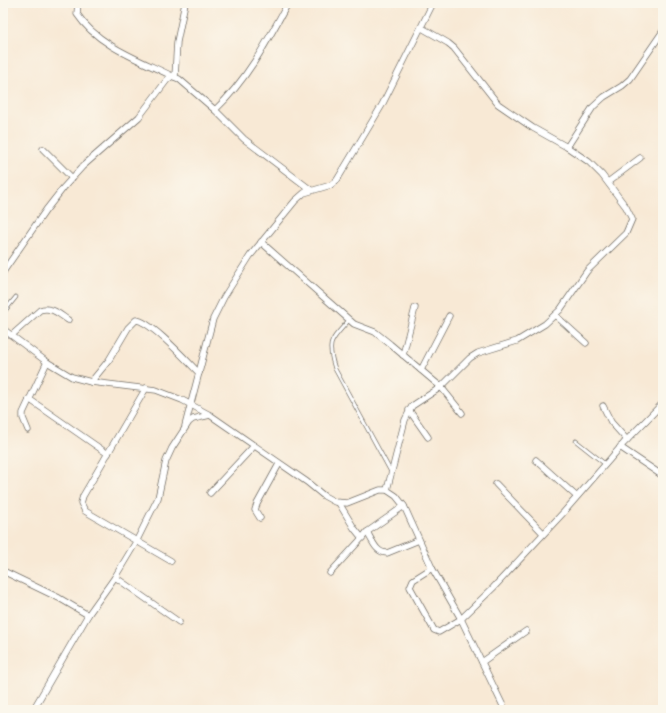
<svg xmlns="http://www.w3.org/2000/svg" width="666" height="713" viewBox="0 0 666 713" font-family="Pangolin,sans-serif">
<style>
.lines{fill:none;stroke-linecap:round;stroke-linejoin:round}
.service-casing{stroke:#736e66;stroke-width:4.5}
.minor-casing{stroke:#736e66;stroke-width:7}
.service{stroke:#fff;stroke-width:3}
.minor{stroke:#fff;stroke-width:5.5}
</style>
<rect width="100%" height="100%" fill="#fbf7ec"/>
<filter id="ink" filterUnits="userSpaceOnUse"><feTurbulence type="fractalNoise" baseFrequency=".025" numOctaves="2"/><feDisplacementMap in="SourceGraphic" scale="8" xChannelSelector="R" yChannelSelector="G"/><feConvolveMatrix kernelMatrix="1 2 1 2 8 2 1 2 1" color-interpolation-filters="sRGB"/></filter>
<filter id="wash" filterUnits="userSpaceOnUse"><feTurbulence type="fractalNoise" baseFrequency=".012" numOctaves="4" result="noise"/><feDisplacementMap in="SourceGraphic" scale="16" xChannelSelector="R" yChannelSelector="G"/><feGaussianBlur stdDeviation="0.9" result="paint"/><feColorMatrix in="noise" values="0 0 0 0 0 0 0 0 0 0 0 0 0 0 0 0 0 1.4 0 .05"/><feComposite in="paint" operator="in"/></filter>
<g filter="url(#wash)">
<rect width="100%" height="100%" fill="#f8e9d5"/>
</g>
<g filter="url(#ink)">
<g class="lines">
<defs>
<g id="service">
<polyline points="3,313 16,297"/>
<path d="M349,320C331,341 326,341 335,369L391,472"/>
<polyline points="576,441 605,464"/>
</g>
<g id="minor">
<path d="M78,3L77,14C98,46 140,60 172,76"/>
<polyline points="175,77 177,42 185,3"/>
<polyline points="215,110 244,139 311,190"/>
<polyline points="567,147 593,107 604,97 622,86 630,79 663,31"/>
<polyline points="43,149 72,178"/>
<polyline points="608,182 640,158"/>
<polyline points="261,242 354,324 375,332 390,344 441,387 462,413"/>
<path d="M3,272L46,210L64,187L83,166L139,117L167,80L172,76L179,79L215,110C247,80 268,40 288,3"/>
<polyline points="555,315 586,343"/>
<polyline points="3,329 47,362 72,377 91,382 156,390 182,400 210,415 307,482 324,496 335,502 347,503 380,490 387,490 396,496 404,506 432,568 461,619 505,710"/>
<path d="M12,335L40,310C51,306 59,314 68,320"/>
<polyline points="403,355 415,308"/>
<polyline points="421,370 449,316"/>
<path d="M91,382L109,360L128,328L136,320C151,321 187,361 199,373"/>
<polyline points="146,388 83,496 81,503 85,511 171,561"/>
<polyline points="29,399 108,454"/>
<polyline points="603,406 611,422 627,440"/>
<polyline points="409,410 428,437"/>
<polyline points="185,426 213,319 224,297 250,256 295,201 304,193 331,185 337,180 382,105 433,3"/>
<polyline points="28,430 23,418 23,413 47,362"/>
<polyline points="620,447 663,476"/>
<polyline points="536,460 576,496"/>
<polyline points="496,484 543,533"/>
<polyline points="387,490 405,420 412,406 441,387 470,358 478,353 517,341 545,324 560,310 587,271 626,233 632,219 626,207 602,175 589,162 567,147 533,128 498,104 454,48 448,43 422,28"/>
<polyline points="210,493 254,446"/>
<polyline points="339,503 354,528 362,538 367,532 404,506"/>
<polyline points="260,518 255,510 257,504 279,464"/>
<path d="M367,532C372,540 376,553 387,553L419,540"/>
<polyline points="432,568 413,580 410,587 434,630 439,632 461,619 493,588 563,513 624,443 663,403"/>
<polyline points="3,571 59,598 88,615"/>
<polyline points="330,573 362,538"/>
<polyline points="115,577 179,622"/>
<polyline points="482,662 526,631"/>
<polyline points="33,710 88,615 115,577 136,542 158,498 166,461 172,448 189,422 193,419 210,415"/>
</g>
</defs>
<use href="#service" class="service-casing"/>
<use href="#minor" class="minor-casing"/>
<use href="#service" class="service"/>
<use href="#minor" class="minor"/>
</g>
</g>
<rect width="666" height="713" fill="none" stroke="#fbf7ec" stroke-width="16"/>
</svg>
